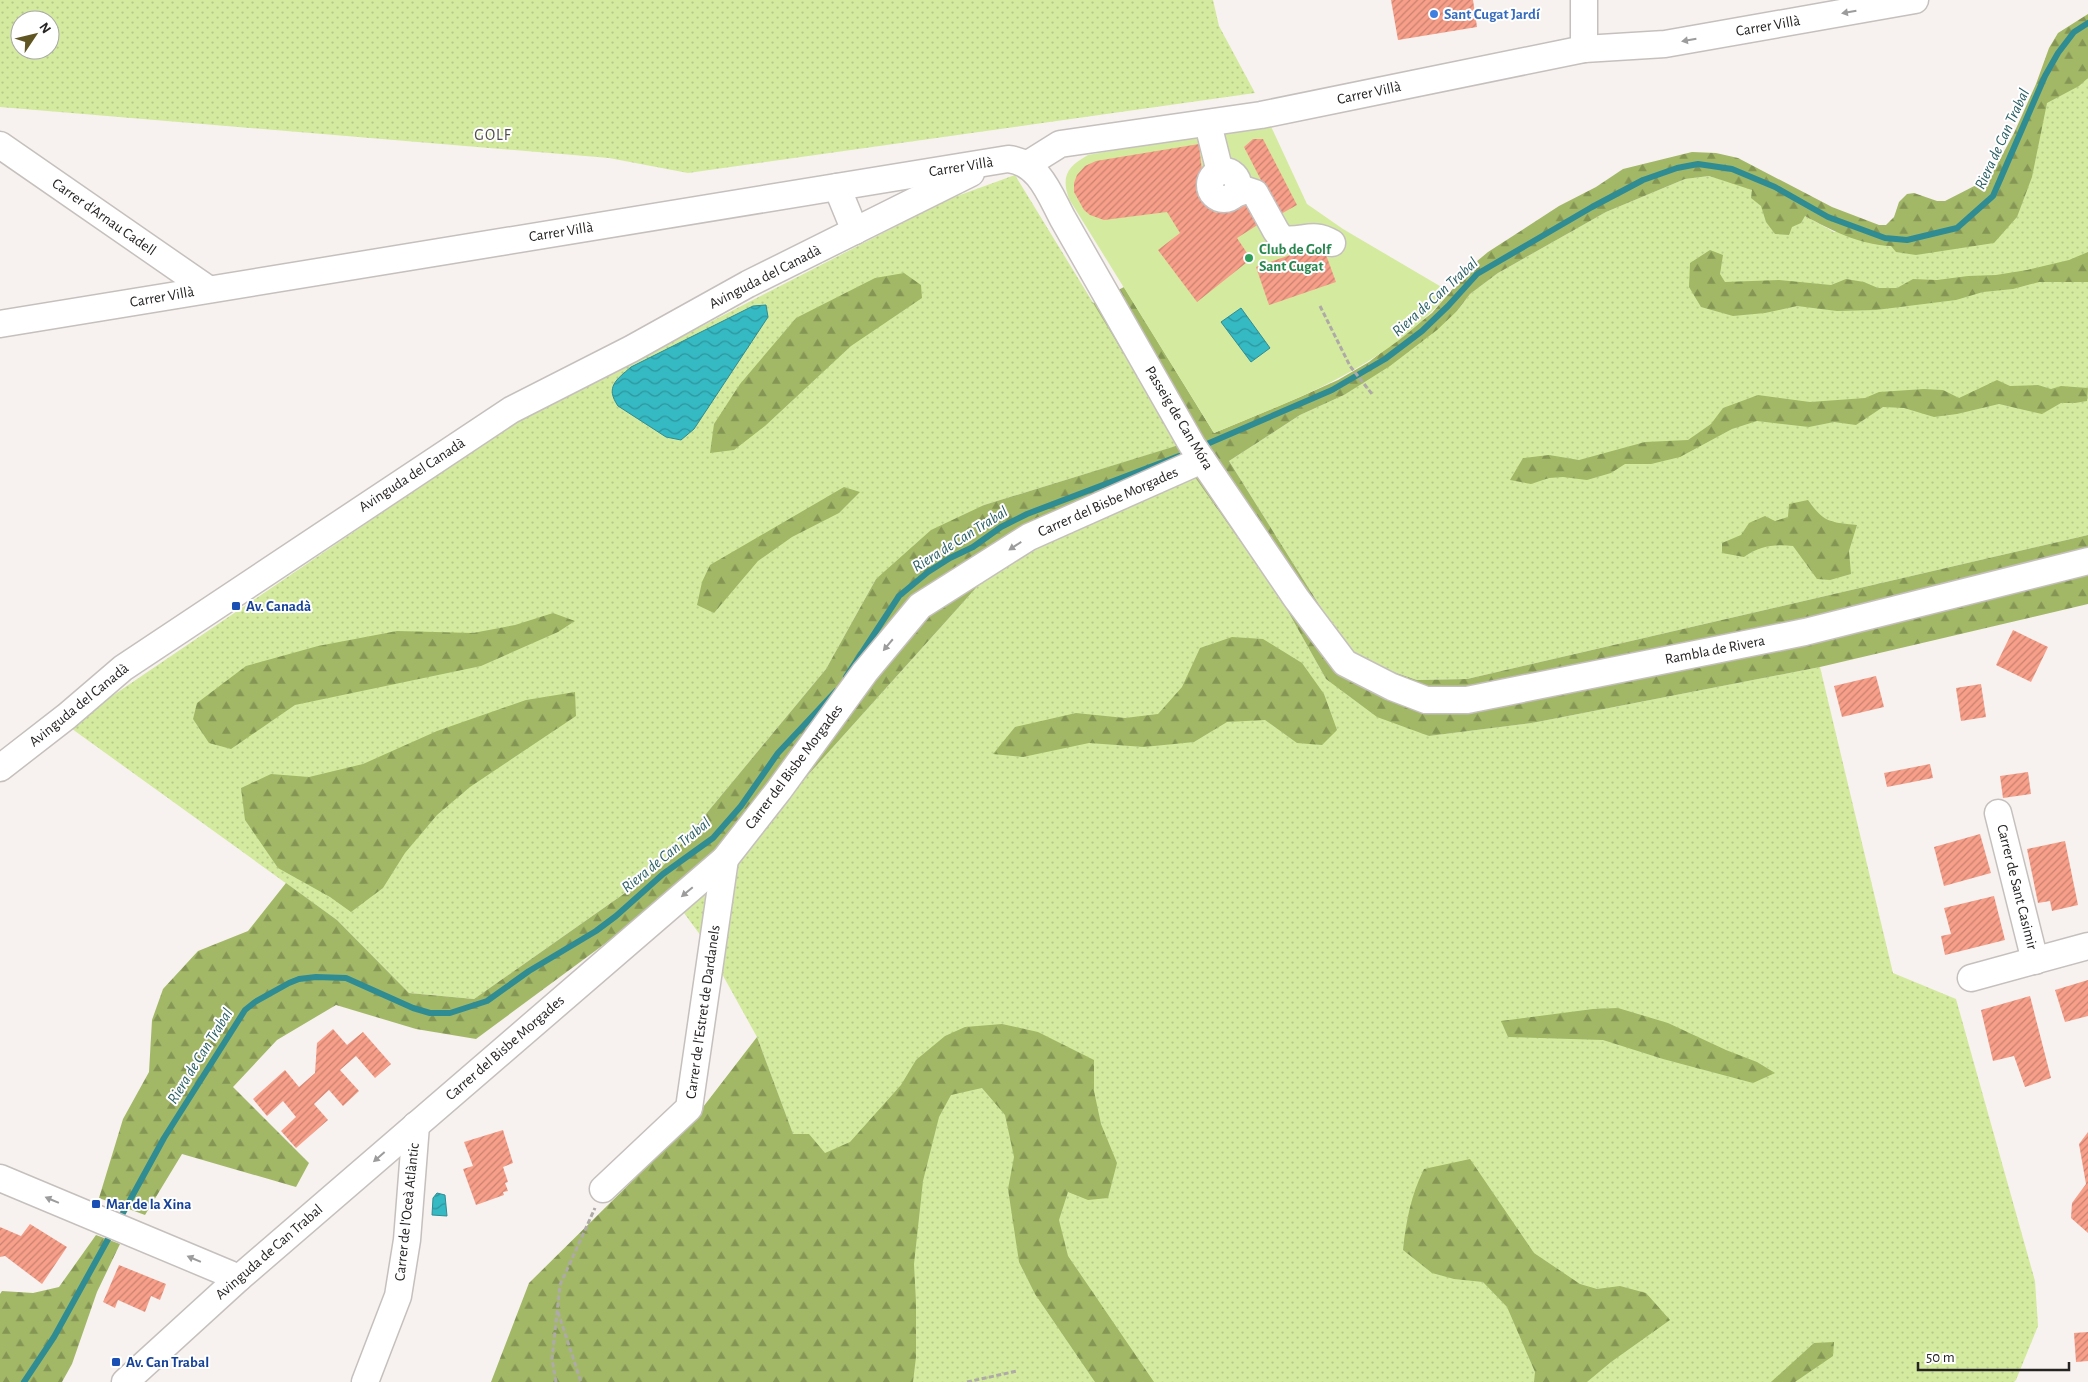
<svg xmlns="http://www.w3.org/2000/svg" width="2088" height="1382" viewBox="0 0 2088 1382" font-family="'Alegreya Sans',sans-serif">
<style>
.grass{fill:url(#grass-dots);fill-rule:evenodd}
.forest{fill:url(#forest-firs)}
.garden{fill:#d4ea9f}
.water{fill:url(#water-waves);stroke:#308c93}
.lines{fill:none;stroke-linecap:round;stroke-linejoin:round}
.stream{stroke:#308c93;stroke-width:6}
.building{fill:url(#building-hatch)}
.minor-casing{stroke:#c5c0bd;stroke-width:29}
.path{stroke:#aeaaa8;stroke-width:3;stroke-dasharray:5 2.5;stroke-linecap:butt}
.minor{stroke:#fff;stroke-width:26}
.oneway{fill:#9d9c9c}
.shop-dot{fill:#3f7fe0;stroke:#fff;stroke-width:2}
.leisure-dot{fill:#2e9e5b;stroke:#fff;stroke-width:2}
.transit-dot{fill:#1a4fb4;stroke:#fff;stroke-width:2}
.labels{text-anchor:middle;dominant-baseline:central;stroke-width:4;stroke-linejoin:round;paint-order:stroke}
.shop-label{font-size:15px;font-weight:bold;fill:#366cbe;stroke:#fff;text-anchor:start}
.street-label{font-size:15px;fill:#262423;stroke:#fff}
.leisure-label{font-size:15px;font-weight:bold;fill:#27864d;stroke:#fff;text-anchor:start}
.transit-label{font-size:15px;font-weight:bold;fill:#164399;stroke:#fff;text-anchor:start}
.neighbourhood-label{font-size:16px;letter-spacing:1px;fill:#524e4c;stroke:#fff}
.water-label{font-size:16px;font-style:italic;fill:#2b6064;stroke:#fff}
</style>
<defs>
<pattern id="grass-dots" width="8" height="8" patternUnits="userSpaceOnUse" patternTransform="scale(1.25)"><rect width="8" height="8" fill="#d4ea9f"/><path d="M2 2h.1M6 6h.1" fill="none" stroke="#b6c989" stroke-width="1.8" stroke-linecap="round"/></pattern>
<pattern id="forest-firs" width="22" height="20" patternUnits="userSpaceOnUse" patternTransform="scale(1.25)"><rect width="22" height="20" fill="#a2b867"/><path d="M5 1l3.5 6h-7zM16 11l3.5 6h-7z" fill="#849554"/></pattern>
<pattern id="water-waves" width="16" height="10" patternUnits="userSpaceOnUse" patternTransform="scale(1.25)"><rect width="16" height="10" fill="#35b9c3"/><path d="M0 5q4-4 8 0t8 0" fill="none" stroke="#2d969e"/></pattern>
<pattern id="building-hatch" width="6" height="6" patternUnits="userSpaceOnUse" patternTransform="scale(1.25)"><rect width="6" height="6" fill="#f79f89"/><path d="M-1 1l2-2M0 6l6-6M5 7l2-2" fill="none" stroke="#c88170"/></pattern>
</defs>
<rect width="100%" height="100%" fill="#f7f2ef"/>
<g class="grass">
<path d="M0,0H1213L1219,26L1255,93L688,173L609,158L0,107ZM20,20H50V50H20Z"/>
<polygon points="2088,33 2088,535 1467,679 1417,680 1376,666 1345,646 1229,461 1300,415 1344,395 1457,311 1470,294 1498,273 1606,212 1685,179 1709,176 1744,186 1789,207 1834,232 1965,230"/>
<polygon points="1015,175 1180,445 984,505 876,579 826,669 662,867 474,999 409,993 337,920 68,726 514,423 949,199"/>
<polygon points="1194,476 1281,599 1326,679 1429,736 1532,723 1820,667 1893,973 1956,999 2035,1281 2038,1326 2016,1380 2014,1382 873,1382 793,1135 757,1037 701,936 684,913 993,569"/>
</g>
<g class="forest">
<path d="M2088,14V78L2079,86L2047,103L2032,177L2017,217L1994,243L1916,255L1896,252L1891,246C1860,245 1831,230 1805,216L1801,223L1792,227L1789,235L1775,234L1766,222L1761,206L1751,198L1752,190L1709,176L1685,179L1606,212L1498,273L1470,294L1457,311L1437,330L1390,366L1344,395L1300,415L1229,461L1345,646L1376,666L1417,680L1467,679L2088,535V604L1820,667L1532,723L1429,736L1377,717L1326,679L1281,599L1194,476L993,569L684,913L671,895L476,1039L416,1029L336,1005L277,1040L233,1087L309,1163L296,1187L182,1154L145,1215L99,1198L123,1119L149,1072L152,1020L163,989L198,951L248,931L286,883L337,920L409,993L474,999L662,867L826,669L876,579L931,530L984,505L1179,445L1093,303L1124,287L1214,433L1300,397L1338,380L1369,362L1432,313L1476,262L1488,252L1559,206L1596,187L1623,169L1692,152L1716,153L1738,158L1832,207L1879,225H1886L1894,217L1899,202L1907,194L1914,193L1937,201H1945L1990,178L2014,133L2036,84L2049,48L2058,33Z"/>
<polygon points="1710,250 1723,255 1720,274 1725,282 1779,280 1831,285 1846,279 1864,282 1878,288 1897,288 1913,279 1937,280 1968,276 1996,275 2027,270 2069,260 2088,252 2088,282 2039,282 2013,289 1983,292 1956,300 1876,310 1837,311 1797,306 1765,313 1733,316 1701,307 1689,287 1690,263"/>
<polygon points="904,273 921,285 922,298 851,346 765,426 734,450 710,453 714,424 740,384 796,318 875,278"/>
<polygon points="1997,380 2010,386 2038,385 2051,389 2061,386 2088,388 2087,401 2075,403 2061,403 2042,414 1999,404 1957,414 1934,417 1904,408 1883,407 1856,425 1834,422 1809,427 1757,421 1732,429 1680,457 1651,464 1625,464 1611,473 1587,480 1563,477 1549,478 1531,484 1510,480 1523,458 1549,455 1579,460 1645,442 1688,440 1711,424 1723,408 1758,395 1810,402 1865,398 1879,392 1924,389 1943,390 1959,398"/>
<polygon points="844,487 860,492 839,513 792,537 758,561 714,613 697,605 702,582 710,565"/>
<path d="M1808,500C1824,523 1830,522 1857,525L1849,551L1851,574L1830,580L1817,579L1793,546C1774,544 1760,546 1744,557L1722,553V543L1741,535L1749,523L1765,516L1775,521L1788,517L1789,504Z"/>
<polygon points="553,613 575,621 558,632 481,666 295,705 231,749 209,743 193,719 197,703 246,666 318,646 397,631 473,633 515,625"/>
<polygon points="1232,637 1263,639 1302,663 1324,694 1337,730 1322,745 1297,743 1265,720 1227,722 1194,742 1144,747 1089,743 1023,757 993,754 1015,727 1076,713 1125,718 1158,714 1182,687 1200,648"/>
<polygon points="575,692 576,716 470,787 437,815 405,853 383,888 351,912 330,897 278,868 245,820 241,788 271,774 309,777 363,764 437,731 526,700"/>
<polygon points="1618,1008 1668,1023 1726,1050 1757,1062 1775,1073 1753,1083 1663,1059 1603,1040 1508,1037 1501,1021 1593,1009"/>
<polygon points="1002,1024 1038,1032 1094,1060 1094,1091 1101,1124 1117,1163 1108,1198 1088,1200 1068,1192 1059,1220 1068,1256 1154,1382 1095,1382 1035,1294 1019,1262 1008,1189 1014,1157 1005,1115 982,1088 951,1095 939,1117 923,1181 914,1264 916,1302 916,1357 913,1382 491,1382 529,1283 690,1124 757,1037 793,1134 809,1134 825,1153 850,1142 901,1085 916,1060 945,1036 965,1027"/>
<path d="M1470,1159L1534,1253L1580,1284L1597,1289L1620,1286L1646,1293L1670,1320L1611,1362L1587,1382H1534L1535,1372L1507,1307L1483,1282L1454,1279L1432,1273L1403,1250C1406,1221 1411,1195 1424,1169Z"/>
<polygon points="96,1235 120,1244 97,1292 72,1364 62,1382 0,1382 0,1294 2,1291 33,1293 59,1287"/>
<polygon points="1834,1342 1833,1356 1795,1382 1771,1382 1814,1343"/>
</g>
<path class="garden" d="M1269,122L1307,204L1343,229L1450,292C1386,367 1301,397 1214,433L1069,199C1061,176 1067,167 1088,155Z"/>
<g class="water">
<path d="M766,305L768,317L694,429L681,440L666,437L618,406C605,387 616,380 631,367L753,306Z"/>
<polygon points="1241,308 1270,348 1251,362 1221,322"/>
<polygon points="437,1193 445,1195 447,1216 432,1215 433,1198"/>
</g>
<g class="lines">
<g class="stream">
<polyline points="1200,447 1332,390 1385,359 1422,331 1448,306 1477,274 1592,207 1643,180 1677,168 1698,164 1732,169 1775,187 1828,217 1885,238 1907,240 1957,228 1993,196 2045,76 2058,53 2074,32 2088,23"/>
<polyline points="846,677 899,596 928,572 950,558 973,547 1001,527 1027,514 1179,456"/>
<polyline points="118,1222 164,1138 245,1010 255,1002 289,983 299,979 316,977 346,978 413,1008 430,1013 450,1013 487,1001 529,971 596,931 616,916 663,874 713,838 741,806 778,753 836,691"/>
<polyline points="24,1382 54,1337 112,1232"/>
</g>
</g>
<g class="building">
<polygon points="1391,0 1473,0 1477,27 1398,40"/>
<polygon points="1253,139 1263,139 1297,205 1279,215 1244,147"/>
<polygon points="1199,144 1205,198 1216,213 1245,198 1259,224 1237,238 1251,259 1197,302 1158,250 1180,233 1167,212 1104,220 1090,215 1084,210 1074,192 1074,183 1077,175 1085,166 1096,161"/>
<polygon points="1322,244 1336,282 1269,305 1256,267"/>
<polygon points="2013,630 2048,647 2031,682 1996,665"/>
<polygon points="1876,676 1884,707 1842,717 1834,686"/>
<polygon points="1981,684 1986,717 1961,721 1956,688"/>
<polygon points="1930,764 1933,778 1887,787 1884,773"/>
<polygon points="2028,772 2031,794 2003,798 2000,776"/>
<polygon points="1980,834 1991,873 1944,886 1934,847"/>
<polygon points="2065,841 2078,905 2052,911 2050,901 2038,903 2027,849"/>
<polygon points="1994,896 2005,940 1945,955 1941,936 1951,934 1944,908"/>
<polygon points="2088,980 2088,1016 2065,1022 2055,990"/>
<polygon points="2030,996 2051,1078 2025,1087 2014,1056 1993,1061 1981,1010"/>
<polygon points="333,1029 347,1045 363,1032 391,1064 375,1078 356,1056 340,1070 359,1091 343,1106 329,1090 314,1104 328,1120 296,1148 281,1131 296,1117 283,1101 267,1116 253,1099 285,1070 299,1087 315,1073 317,1043"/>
<polygon points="503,1130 513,1163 503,1167 508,1182 505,1183 508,1191 503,1192 504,1195 476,1205 463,1169 473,1166 464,1142"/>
<polygon points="2088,1132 2088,1233 2071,1218 2072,1203 2086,1184 2079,1144"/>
<polygon points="30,1224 67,1247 42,1284 5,1256 0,1257 0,1227 21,1236"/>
<polygon points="119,1265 166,1284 160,1300 151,1296 145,1312 118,1300 115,1308 103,1302"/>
<polygon points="2088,1332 2088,1361 2076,1362 2074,1333"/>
</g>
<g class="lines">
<defs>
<g id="minor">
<polyline points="1584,49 1584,0"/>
<polyline points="1208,124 1220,172"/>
<polyline points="0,145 208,289"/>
<polyline points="1028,164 1060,144 1261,115 1584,49 1665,44 1915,0"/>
<circle cx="1224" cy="185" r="14"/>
<polyline points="837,187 855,231"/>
<path d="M1235,194L1246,190L1255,193L1276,231L1282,239C1304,242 1312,231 1332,243"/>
<path d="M0,324L1008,159C1039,162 1050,195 1063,219L1192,445L1296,598L1345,663L1392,687L1426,700H1467L1805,632L2088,561"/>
<polyline points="0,768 67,716 123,668 511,410 631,349 748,284 971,173"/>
<polyline points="1998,813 2035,961"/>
<polyline points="1971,978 2088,946"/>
<polyline points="0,1178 239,1278"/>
<polyline points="603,1189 689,1108 725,859"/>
<polyline points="125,1382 239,1278 725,859 779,790 865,672 920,606 1029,537 1202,460"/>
<polyline points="365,1382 398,1296 407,1240 416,1125"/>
</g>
</defs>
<use href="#minor" class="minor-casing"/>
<g class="path">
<polyline points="1320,306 1350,366 1372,394"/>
<polyline points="558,1312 581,1382"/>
<polyline points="556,1382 552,1359 560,1285 595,1208"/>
<polyline points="967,1382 1017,1371"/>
</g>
<use href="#minor" class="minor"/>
</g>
<defs><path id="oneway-solid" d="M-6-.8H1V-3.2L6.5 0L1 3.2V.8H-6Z" transform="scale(1.25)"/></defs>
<g class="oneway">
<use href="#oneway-solid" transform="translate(1849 12) rotate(170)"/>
<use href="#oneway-solid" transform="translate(1689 40) rotate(170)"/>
<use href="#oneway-solid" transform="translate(1015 546) rotate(147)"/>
<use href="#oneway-solid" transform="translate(888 645) rotate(130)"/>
<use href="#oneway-solid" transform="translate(687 892) rotate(140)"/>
<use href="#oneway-solid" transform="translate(379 1157) rotate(139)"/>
<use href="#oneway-solid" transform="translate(52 1200) rotate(-157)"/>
<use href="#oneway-solid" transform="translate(194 1259) rotate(-157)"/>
</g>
<circle class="shop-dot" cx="1434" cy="14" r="5"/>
<circle class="leisure-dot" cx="1249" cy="258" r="5"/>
<g class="transit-dot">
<rect x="231" y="601" width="10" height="10" rx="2.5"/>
<rect x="91" y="1199" width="10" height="10" rx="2.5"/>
<rect x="111" y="1357" width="10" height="10" rx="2.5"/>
</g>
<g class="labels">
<g class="shop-label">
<text x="1444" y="14">Sant Cugat Jardí</text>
</g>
<g class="street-label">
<text transform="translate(1768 26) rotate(-10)">Carrer Villà</text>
<text transform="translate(1369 93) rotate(-12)">Carrer Villà</text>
<text transform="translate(961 167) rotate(-9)">Carrer Villà</text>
<text transform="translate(104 217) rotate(35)">Carrer d'Arnau Cadell</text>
<text transform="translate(561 232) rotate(-9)">Carrer Villà</text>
<text transform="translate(765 277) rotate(-27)">Avinguda del Canadà</text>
<text transform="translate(162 297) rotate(-10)">Carrer Villà</text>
<text transform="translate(1179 418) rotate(59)">Passeig de Can Móra</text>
<text transform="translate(412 475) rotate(-33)">Avinguda del Canadà</text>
<text transform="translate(1108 502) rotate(-24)">Carrer del Bisbe Morgades</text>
<text transform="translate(1715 650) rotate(-11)">Rambla de Rivera</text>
<text transform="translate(79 705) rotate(-39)">Avinguda del Canadà</text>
<text transform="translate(794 767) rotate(-53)">Carrer del Bisbe Morgades</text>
<text transform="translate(2017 887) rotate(76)">Carrer de Sant Casimir</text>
<text transform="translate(703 1012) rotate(-82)">Carrer de l'Estret de Dardanels</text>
<text transform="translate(505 1048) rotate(-41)">Carrer del Bisbe Morgades</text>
<text transform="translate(407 1212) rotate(-84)">Carrer de l'Oceà Atlàntic</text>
<text transform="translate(269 1252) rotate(-41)">Avinguda de Can Trabal</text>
</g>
<g class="leisure-label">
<text x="1259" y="249">Club de Golf<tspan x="1259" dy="17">Sant Cugat</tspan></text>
</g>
<g class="transit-label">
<text x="246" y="606">Av. Canadà</text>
<text x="106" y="1204">Mar de la Xina</text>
<text x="126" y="1362">Av. Can Trabal</text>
</g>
<g class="neighbourhood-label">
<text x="493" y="135">GOLF</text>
</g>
<g class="water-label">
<text transform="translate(2002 139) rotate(-65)">Riera de Can Trabal</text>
<text transform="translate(1435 297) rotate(-42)">Riera de Can Trabal</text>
<text transform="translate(960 539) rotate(-32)">Riera de Can Trabal</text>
<text transform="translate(666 855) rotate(-39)">Riera de Can Trabal</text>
<text transform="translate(200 1056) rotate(-58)">Riera de Can Trabal</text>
</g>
</g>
<g transform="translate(35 35) rotate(55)"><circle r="24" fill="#ffffff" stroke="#a8a7a7"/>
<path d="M0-4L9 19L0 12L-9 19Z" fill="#605623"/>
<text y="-8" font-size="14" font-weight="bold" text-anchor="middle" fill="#262423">N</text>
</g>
<path d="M1918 1362v8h151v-8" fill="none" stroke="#262423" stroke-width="2.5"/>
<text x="1926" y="1362" font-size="15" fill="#262423" stroke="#ffffff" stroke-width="4" paint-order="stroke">50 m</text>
</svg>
